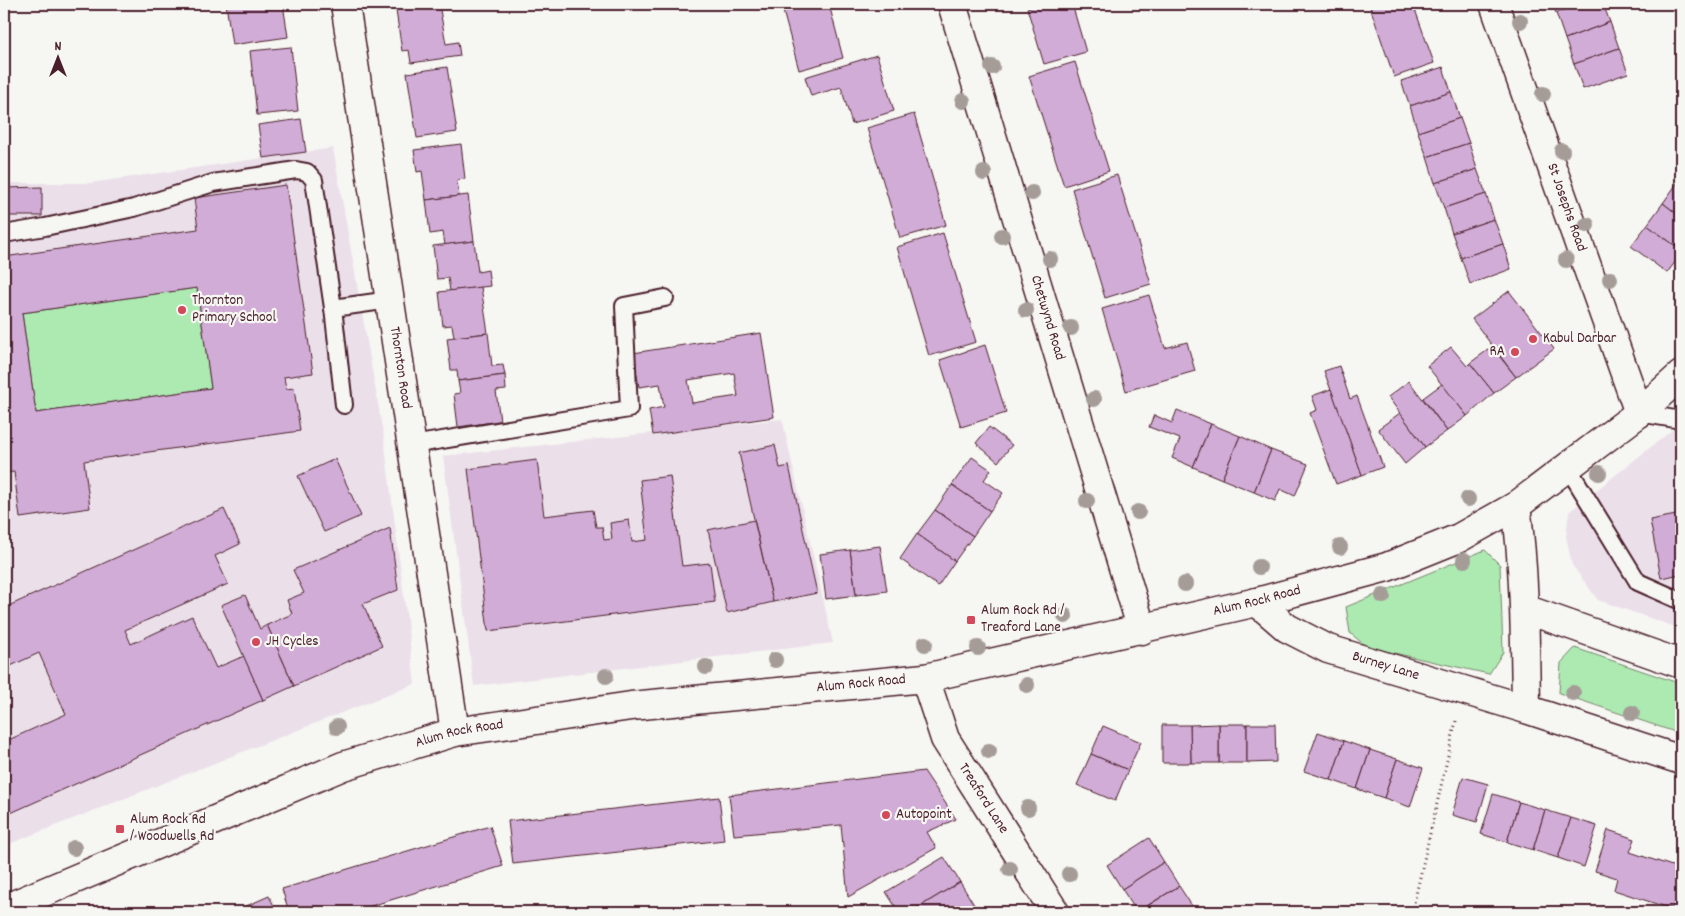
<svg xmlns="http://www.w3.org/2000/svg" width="1685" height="916" viewBox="0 0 1685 916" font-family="Dekko,sans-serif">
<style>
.built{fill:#ebe0ea}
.green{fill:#aceab1;stroke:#7b846e}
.building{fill:#d1acd6;stroke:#4a1f2b;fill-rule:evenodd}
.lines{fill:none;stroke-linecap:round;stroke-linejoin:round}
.lane-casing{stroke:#4a1f2b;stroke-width:20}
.street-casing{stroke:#4a1f2b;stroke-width:31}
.secondary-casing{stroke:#4a1f2b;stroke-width:31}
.path{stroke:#4a1f2b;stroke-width:3;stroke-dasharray:1 4;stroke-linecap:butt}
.lane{stroke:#f6f6f2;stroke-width:16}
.street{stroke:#f6f6f2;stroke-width:28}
.secondary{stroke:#f6f6f2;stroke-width:28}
.tree{fill:#a59c97}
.poi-dot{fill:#d1495b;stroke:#f6f6f2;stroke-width:2}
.labels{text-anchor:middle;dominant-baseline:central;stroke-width:4.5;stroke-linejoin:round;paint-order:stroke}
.street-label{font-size:15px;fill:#4a1f2b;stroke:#f6f6f2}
.poi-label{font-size:15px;fill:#4a1f2b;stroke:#f6f6f2;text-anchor:start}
</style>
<rect width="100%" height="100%" fill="#f6f6f2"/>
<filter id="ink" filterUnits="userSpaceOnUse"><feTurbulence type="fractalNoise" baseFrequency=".02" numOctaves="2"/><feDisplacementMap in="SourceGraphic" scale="10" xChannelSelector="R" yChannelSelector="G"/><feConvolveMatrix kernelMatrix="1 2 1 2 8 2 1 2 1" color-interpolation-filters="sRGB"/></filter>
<g filter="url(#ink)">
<g class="built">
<polygon points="333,148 384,438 415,684 4,846 4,183 90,183"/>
<polygon points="782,419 833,643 474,686 443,456"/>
<polygon points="1681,423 1681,629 1598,600 1572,565 1566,536 1569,512"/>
</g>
<g class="green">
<polygon points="197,288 211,388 36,413 22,313"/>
<polygon points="1485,550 1500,565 1503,652 1489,674 1367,647 1350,633 1346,607"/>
<polygon points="1575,648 1681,684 1681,734 1559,693 1561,663"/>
</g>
<g class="building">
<polygon points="226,4 283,4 288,37 232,45"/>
<polygon points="395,4 439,4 446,44 458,42 460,56 411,63 409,50 402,51"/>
<polygon points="812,4 829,4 843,58 799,70 783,11"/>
<polygon points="1041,4 1072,4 1086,52 1044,64 1027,8"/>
<polygon points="1369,4 1413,4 1434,63 1394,77"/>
<polygon points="1552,4 1582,4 1556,13"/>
<polygon points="1582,4 1603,4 1610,22 1565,39 1556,13"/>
<polygon points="1610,22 1619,48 1574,64 1565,39"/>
<polygon points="291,47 298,111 257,115 250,51"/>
<polygon points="1619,48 1628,73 1583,89 1574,64"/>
<polygon points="877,55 894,111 852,124 841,87 811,96 805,77"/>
<polygon points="1075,62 1109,171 1064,186 1029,76"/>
<polygon points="447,67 457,132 417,138 407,73"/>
<polygon points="1443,67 1451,92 1410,106 1401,81"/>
<polygon points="1451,92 1460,118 1418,132 1410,106"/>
<polygon points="914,114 946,225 900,238 867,128"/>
<polygon points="1460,118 1469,143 1427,157 1418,132"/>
<polygon points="301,119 306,152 263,158 258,125"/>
<polygon points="1469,143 1477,169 1435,183 1427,157"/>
<polygon points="461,144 465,179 457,180 459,196 426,200 422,171 417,172 414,150"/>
<polygon points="1477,169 1486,194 1444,208 1435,183"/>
<polygon points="1117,175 1151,284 1105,298 1072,189"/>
<polygon points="1678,182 1681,184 1681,217 1663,203"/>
<path d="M286,185L313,373L284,377L286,389L294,388L300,431L84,461L90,508L20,518L14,472L4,473V257L198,229L194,198ZM197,288L211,388L36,413L22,313Z"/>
<polygon points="42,187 42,216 4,216 4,188"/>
<polygon points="1486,194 1494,219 1452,233 1444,208"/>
<polygon points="468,195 474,241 445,245 443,232 430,234 426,200"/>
<polygon points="1663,203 1681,217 1681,250 1647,225"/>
<polygon points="1494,219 1503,244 1461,258 1452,233"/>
<polygon points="1647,225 1681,250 1681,254 1667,273 1631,246"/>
<polygon points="943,233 976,342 929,356 897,247"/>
<polygon points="474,241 478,272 488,270 490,286 450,291 448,278 437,279 433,246"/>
<polygon points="1503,244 1511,269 1470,284 1461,258"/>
<polygon points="481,287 488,333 454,337 452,325 443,326 439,292"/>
<polygon points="1509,291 1554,349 1516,377 1472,319"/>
<polygon points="1149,295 1165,348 1187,342 1195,371 1126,391 1102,309"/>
<polygon points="488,333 492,366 503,365 505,375 458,381 457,370 451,370 447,338"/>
<path d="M761,333L774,417L653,435L649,410L664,407L660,384L639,387L633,353ZM734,373L738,396L692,403L688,380Z"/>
<polygon points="985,345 1006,413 961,427 940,360"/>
<polygon points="1451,347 1467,366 1470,363 1494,393 1467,416 1427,366"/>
<polygon points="1492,347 1516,377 1494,393 1470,363"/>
<polygon points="1339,366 1350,399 1357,396 1383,467 1362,475 1324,371"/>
<polygon points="505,375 506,390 496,391 500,421 458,427 454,394 460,393 458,381"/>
<polygon points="1409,381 1447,431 1425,447 1388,397"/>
<polygon points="1442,384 1467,416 1447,431 1423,398"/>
<polygon points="1331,389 1362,475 1336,484 1310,413 1317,410 1312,396"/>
<polygon points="1177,410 1211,424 1193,467 1172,458 1180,439 1149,427 1154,415 1172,423"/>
<polygon points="1400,413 1425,447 1405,464 1378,429"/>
<polygon points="1211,424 1240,436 1222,479 1193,467"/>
<polygon points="989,427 1012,445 998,462 976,443"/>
<polygon points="1240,436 1271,450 1254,492 1222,479"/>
<polygon points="775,445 780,468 789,466 817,593 773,602 739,453"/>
<polygon points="1271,450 1308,464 1295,496 1280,489 1275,501 1254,492"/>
<polygon points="972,457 991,470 984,480 1003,493 990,511 952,485"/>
<polygon points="335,459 361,516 324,532 298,476"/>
<polygon points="537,460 544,516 593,510 596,527 602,527 604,540 612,539 610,523 629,520 632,542 647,540 640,480 670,476 682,566 710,563 715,602 488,631 468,469"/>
<polygon points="952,485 990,511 973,536 935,510"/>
<polygon points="224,509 240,544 215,556 228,584 125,630 131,644 192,616 216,668 244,656 263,700 4,816 4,742 66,714 39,653 4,669 4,608"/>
<polygon points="935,510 973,536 955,561 917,534"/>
<polygon points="1681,514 1681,574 1661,578 1650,520"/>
<polygon points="754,520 773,602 727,613 708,530"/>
<polygon points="390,528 398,590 363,604 382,646 294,686 267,625 292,614 287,600 304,593 293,570"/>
<polygon points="917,534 955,561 938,586 900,559"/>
<polygon points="880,546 887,591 856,595 850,550"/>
<polygon points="850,550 856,595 826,599 820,554"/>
<polygon points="245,595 260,629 267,625 294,686 263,700 221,605"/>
<rect x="1219" y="724" width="28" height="39"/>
<polygon points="1219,724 1219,763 1191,763 1190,725"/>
<polygon points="1247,724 1275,724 1276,762 1247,763"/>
<polygon points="1162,725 1190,725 1191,763 1162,763"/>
<polygon points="1103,726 1141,742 1128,770 1091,754"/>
<polygon points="1318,732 1344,741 1331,780 1304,771"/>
<polygon points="1344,741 1370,750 1357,789 1331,780"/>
<polygon points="1370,750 1397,759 1384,798 1357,789"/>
<polygon points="1091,754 1128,770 1115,801 1077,785"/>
<polygon points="1397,759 1423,768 1410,807 1384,798"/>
<polygon points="924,771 956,819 927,832 936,848 848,897 841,825 734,835 729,795"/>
<polygon points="1463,777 1488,784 1477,822 1452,815"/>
<polygon points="1493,794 1519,802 1507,842 1481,834"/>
<polygon points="719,797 724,840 513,864 508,821"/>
<polygon points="1519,802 1545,810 1533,850 1507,842"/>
<polygon points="1545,810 1571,818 1558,858 1533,850"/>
<polygon points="1571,818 1597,826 1584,867 1558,858"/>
<polygon points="490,826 503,866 351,912 289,912 282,889"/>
<polygon points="1608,830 1635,839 1630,852 1681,869 1681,912 1614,890 1617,878 1595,871"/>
<polygon points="1149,838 1164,862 1122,889 1107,865"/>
<polygon points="944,857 960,882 911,912 899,912 886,892"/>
<polygon points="1164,862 1179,886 1137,912 1122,889"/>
<polygon points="960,882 976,908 969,912 911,912"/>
<polygon points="1179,886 1194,909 1190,912 1138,912"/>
<polygon points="269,896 277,912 233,912"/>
</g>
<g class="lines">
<defs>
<g id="lane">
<polyline points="4,234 45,227 134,208 213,183 296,170 307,172 314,180 333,308 344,405"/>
<polyline points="333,308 390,300"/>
<polyline points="1639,413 1681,420"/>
<polyline points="412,445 629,409 624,306 665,298"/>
<polyline points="1567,466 1638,582 1681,601"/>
</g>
<g id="street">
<path id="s1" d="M345,4L455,732"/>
<path id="s2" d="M952,4L1142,630"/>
<path id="s3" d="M1494,4L1639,413"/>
<polyline points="1525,609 1681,664"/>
<path id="s4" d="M925,678L945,739L1055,912"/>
</g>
<g id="secondary">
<path d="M1516,506C1525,573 1525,641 1526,709"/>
<path id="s5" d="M1257,602L1287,628L1328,649L1526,709L1681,760"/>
<path id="s6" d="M4,909L343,766L455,732L631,706L925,678L1257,602L1387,567L1459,538L1516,506L1639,413L1681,375"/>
</g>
</defs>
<use href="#lane" class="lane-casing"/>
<use href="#street" class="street-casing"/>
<use href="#secondary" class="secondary-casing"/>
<polyline class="path" points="1412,912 1456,721"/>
<use href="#lane" class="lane"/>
<use href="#street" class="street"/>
<use href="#secondary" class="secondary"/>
</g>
<g class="tree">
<circle cx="1520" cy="21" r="8"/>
<circle cx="992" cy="67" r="8"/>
<circle cx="1543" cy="94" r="8"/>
<circle cx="963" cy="101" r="8"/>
<circle cx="1562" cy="151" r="8"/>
<circle cx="984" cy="173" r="8"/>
<circle cx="1032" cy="193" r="8"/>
<circle cx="1587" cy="225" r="8"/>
<circle cx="1002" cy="236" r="8"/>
<circle cx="1050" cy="259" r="8"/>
<circle cx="1566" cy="260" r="8"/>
<circle cx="1610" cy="279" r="8"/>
<circle cx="1026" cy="310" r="8"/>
<circle cx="1071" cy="328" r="8"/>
<circle cx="1094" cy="399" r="8"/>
<circle cx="1599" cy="473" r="8"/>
<circle cx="1468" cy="499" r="8"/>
<circle cx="1087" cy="501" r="8"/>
<circle cx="1138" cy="512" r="8"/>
<circle cx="1340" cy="547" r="8"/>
<circle cx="1464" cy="560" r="8"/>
<circle cx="1259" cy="567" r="8"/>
<circle cx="1185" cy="584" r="8"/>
<circle cx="1383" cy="596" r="8"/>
<circle cx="1065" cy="616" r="8"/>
<circle cx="925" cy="644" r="8"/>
<circle cx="978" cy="648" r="8"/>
<circle cx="775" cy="660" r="8"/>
<circle cx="706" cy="667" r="8"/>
<circle cx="606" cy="676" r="8"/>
<circle cx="1027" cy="685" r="8"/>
<circle cx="1573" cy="693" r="8"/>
<circle cx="1632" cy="713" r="8"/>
<circle cx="337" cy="727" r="8"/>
<circle cx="989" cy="751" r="8"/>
<circle cx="1028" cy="808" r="8"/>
<circle cx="74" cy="848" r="8"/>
<circle cx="1010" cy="869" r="8"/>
<circle cx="1069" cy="874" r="8"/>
</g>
</g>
<g class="poi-dot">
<circle cx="182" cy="310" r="5"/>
<circle cx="1533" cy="339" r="5"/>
<circle cx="1515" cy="352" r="5"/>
<rect x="966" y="615" width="10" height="10" rx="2.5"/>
<circle cx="256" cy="642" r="5"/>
<circle cx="886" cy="815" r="5"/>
<rect x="115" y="824" width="10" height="10" rx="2.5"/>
</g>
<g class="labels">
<g class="street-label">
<text stroke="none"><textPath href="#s3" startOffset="216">St Josephs Road</textPath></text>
<text stroke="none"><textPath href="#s2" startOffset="328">Chetwynd Road</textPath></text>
<text stroke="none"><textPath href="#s1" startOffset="368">Thornton Road</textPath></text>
<text stroke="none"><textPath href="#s6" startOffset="1299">Alum Rock Road</textPath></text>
<text stroke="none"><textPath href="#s5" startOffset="146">Burney Lane</textPath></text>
<text stroke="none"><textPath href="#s6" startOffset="894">Alum Rock Road</textPath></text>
<text stroke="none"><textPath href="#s6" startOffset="489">Alum Rock Road</textPath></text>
<text stroke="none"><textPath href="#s4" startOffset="135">Treaford Lane</textPath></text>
</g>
<g class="poi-label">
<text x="192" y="301">Thornton<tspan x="192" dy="17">Primary School</tspan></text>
<text x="1543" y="339">Kabul Darbar</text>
<text x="1505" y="352" text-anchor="end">RA</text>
<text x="981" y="611">Alum Rock Rd /<tspan x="981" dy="17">Treaford Lane</tspan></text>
<text x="266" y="642">JH Cycles</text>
<text x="896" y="815">Autopoint</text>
<text x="130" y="820">Alum Rock Rd<tspan x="130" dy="17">/ Woodwells Rd</tspan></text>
</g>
</g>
<rect width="1685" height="916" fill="none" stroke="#f6f6f2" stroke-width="20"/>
<rect x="10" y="10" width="1665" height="896" fill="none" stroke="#4a1f2b" stroke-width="2" filter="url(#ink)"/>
<g transform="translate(58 58)" stroke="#f6f6f2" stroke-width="4" paint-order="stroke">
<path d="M0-4L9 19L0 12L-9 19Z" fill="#4a1f2b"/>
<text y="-8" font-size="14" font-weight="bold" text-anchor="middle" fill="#4a1f2b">N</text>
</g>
</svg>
